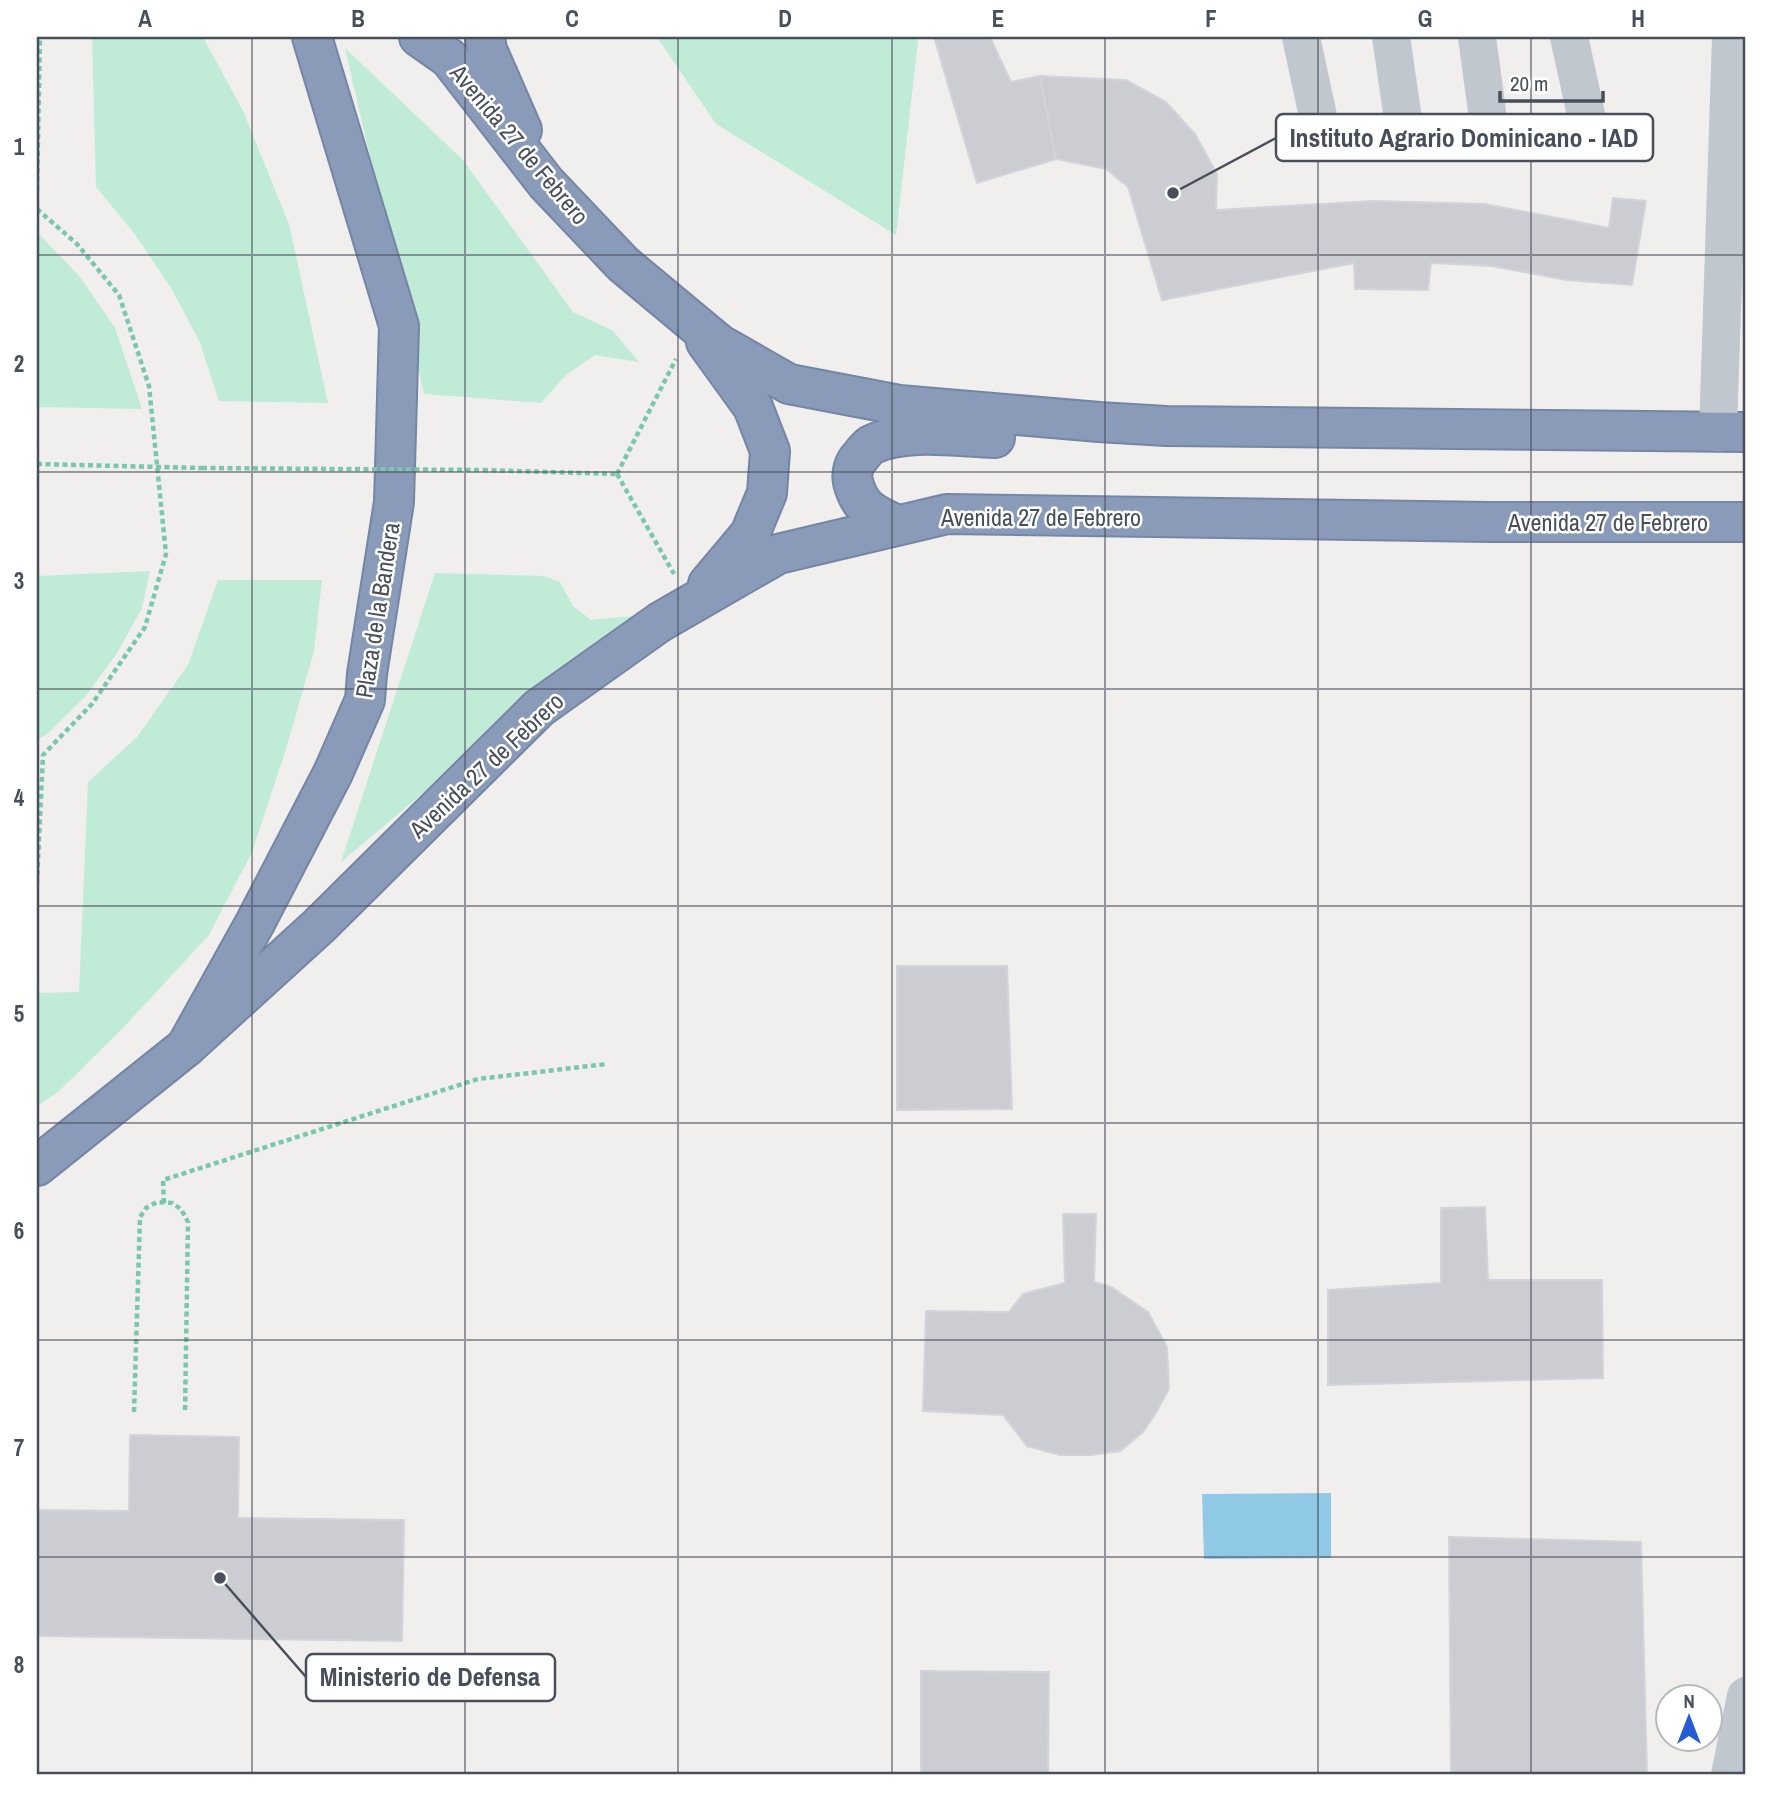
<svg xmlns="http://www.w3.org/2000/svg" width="1783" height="1812" viewBox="0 0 1783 1812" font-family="'Archivo Narrow',sans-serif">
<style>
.green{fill:#c0ebd6}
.water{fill:#90c9e5}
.building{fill:#cccdd3;stroke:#d3d4d9;stroke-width:2}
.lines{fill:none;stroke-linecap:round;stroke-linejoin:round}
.highway-casing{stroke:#7586a5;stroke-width:42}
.path{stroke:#7ac7ab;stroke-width:4.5;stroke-dasharray:5 3.5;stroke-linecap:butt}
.minor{stroke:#c0c7cf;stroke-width:38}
.highway{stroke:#8a9bba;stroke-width:38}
.path-bridge{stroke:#7ac7ab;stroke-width:4.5;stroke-dasharray:5 3.5;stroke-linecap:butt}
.grid{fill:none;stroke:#484f5a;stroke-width:2;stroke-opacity:0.55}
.labels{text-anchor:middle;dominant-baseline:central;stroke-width:5;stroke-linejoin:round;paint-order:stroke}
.street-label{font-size:24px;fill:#484f5a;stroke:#fff}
.leader{fill:none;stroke:#484f5a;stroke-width:2.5}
.callout-dot{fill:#484f5a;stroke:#fff;stroke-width:2.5}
.callout{fill:#fff;stroke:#484f5a;stroke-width:2.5}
.callout-label{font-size:26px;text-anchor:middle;font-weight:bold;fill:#484f5a}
.neatline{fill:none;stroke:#484f5a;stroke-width:2.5}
.grid-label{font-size:23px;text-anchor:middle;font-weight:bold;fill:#484f5a}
</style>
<rect width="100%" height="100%" fill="#f1efee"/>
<g class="green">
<polygon points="92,37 203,37 243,111 289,224 328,403 219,401 200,343 173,291 134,233 96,187"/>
<polygon points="657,37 916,37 918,41 896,235 716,124"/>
<polygon points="345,48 463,160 573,312 612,330 639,362 595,355 566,375 541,403 424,394"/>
<polygon points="37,232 80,277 115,328 142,409 37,407"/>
<polygon points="150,571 142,608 117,653 85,697 47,734 37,740 37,576"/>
<polygon points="435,573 544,576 560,582 573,606 591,620 634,616 341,862"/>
<polygon points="218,580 322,580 314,651 287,746 252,852 209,935 123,1028 58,1092 37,1106 37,993 79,992 88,782 137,737 188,665"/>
</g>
<polygon class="water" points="1331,1493 1331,1558 1204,1559 1202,1494"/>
<g class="building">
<polygon points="934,37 990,37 1011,82 1040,76 1056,159 977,183"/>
<polygon points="1040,76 1126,80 1166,102 1195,134 1217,174 1216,210 1373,201 1485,204 1609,228 1613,198 1646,201 1632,285 1566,280 1492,266 1431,263 1428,290 1355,289 1354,263 1162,300 1128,187 1106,169 1056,159"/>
<polygon points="897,966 1007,966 1012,1109 897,1110"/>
<polygon points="1485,1207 1488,1280 1602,1280 1603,1378 1328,1385 1328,1290 1441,1283 1441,1208"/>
<polygon points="1063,1214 1096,1214 1094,1282 1111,1287 1148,1312 1167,1347 1169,1389 1154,1416 1143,1432 1120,1451 1091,1455 1060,1455 1027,1446 1003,1415 923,1411 926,1311 1009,1312 1023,1294 1065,1283"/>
<polygon points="130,1435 239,1437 238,1518 404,1520 402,1641 37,1636 37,1510 129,1511"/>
<polygon points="1449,1537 1641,1542 1647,1775 1451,1775"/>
<polygon points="921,1671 1049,1672 1048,1775 921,1775"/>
</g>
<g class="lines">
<defs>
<g id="highway">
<polyline points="419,37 449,58 546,183 623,264 719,344 789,384 899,405 1099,422 1166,426 1746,432"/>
<polyline points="485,37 487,50 522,130"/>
<polyline points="706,342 753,407 770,451 767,493 750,534 708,584"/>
<path d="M897,525C873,514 860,509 853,482C851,473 854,463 860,457C863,453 867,448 871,445C905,428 958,437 995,438"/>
<polyline points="186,1047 319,926 539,708 660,622 778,554 947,514 1490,522 1746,522"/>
<polyline points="37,1166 186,1047 255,923 333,773 365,700 367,674 394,502 399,326 312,37"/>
</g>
</defs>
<use href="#highway" class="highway-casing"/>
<g class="path">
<polyline points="37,190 40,37"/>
<polyline points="37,209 77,244 119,295 149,386 166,554 145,627 92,704 43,755 37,882"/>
<polyline points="37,464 202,468"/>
<polyline points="483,470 617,474"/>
<polyline points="617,474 676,359"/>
<polyline points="617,474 674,574"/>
<polyline points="164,1203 163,1180 478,1079 607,1064"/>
<polyline points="134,1412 140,1217 146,1208 157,1202 172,1203 181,1209 188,1222 185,1413"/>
</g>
<g class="minor">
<polyline points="1301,37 1319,121"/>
<polyline points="1391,37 1403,119"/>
<polyline points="1477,37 1488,119"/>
<polyline points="1569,37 1587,119"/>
<polyline points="1718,432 1731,37"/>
<polyline points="1730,1775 1746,1696"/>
</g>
<use href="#highway" class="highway"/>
<polyline class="path-bridge" points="202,468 483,470"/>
</g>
<path class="grid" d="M252,37V1775M465,37V1775M678,37V1775M892,37V1775M1105,37V1775M1318,37V1775M1531,37V1775M37,255H1746M37,472H1746M37,689H1746M37,906H1746M37,1123H1746M37,1340H1746M37,1557H1746"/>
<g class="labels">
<g class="street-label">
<text transform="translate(520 144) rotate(50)">Avenida 27 de Febrero</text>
<text x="1041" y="517">Avenida 27 de Febrero</text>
<text x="1608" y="522">Avenida 27 de Febrero</text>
<text transform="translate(377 610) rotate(-81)">Plaza de la Bandera</text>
<text transform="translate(486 765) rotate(-43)">Avenida 27 de Febrero</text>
</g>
</g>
<path class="leader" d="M1173 193L1276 138M220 1578L306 1677"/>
<g class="callout-dot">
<circle cx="1173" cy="193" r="7"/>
<circle cx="220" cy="1578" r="7"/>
</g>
<g class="callout">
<rect x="1276" y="114" width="377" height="47" rx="7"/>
<rect x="306" y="1654" width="249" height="47" rx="7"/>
</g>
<g class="callout-label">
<text x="1464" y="147">Instituto Agrario Dominicano - IAD</text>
<text x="430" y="1686">Ministerio de Defensa</text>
</g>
<rect width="1783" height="1812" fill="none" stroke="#ffffff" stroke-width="77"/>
<g transform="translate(1689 1718)"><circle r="33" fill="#ffffff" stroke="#b6b9bd" stroke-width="2"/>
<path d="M0-5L12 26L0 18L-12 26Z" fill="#265cd3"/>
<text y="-10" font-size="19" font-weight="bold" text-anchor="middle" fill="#484f5a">N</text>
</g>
<path d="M1500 91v10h103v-10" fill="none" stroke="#484f5a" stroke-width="3.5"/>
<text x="1510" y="91" font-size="21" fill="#484f5a" stroke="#ffffff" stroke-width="5" paint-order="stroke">20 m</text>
<rect x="38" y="38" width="1706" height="1735" class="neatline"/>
<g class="grid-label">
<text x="145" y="27">A</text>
<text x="358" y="27">B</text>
<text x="572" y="27">C</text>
<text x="785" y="27">D</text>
<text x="998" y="27">E</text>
<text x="1211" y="27">F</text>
<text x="1425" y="27">G</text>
<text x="1638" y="27">H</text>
<text x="19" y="155">1</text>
<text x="19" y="372">2</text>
<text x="19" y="589">3</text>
<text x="19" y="806">4</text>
<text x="19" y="1022">5</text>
<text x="19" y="1239">6</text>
<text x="19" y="1456">7</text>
<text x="19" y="1673">8</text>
</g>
</svg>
